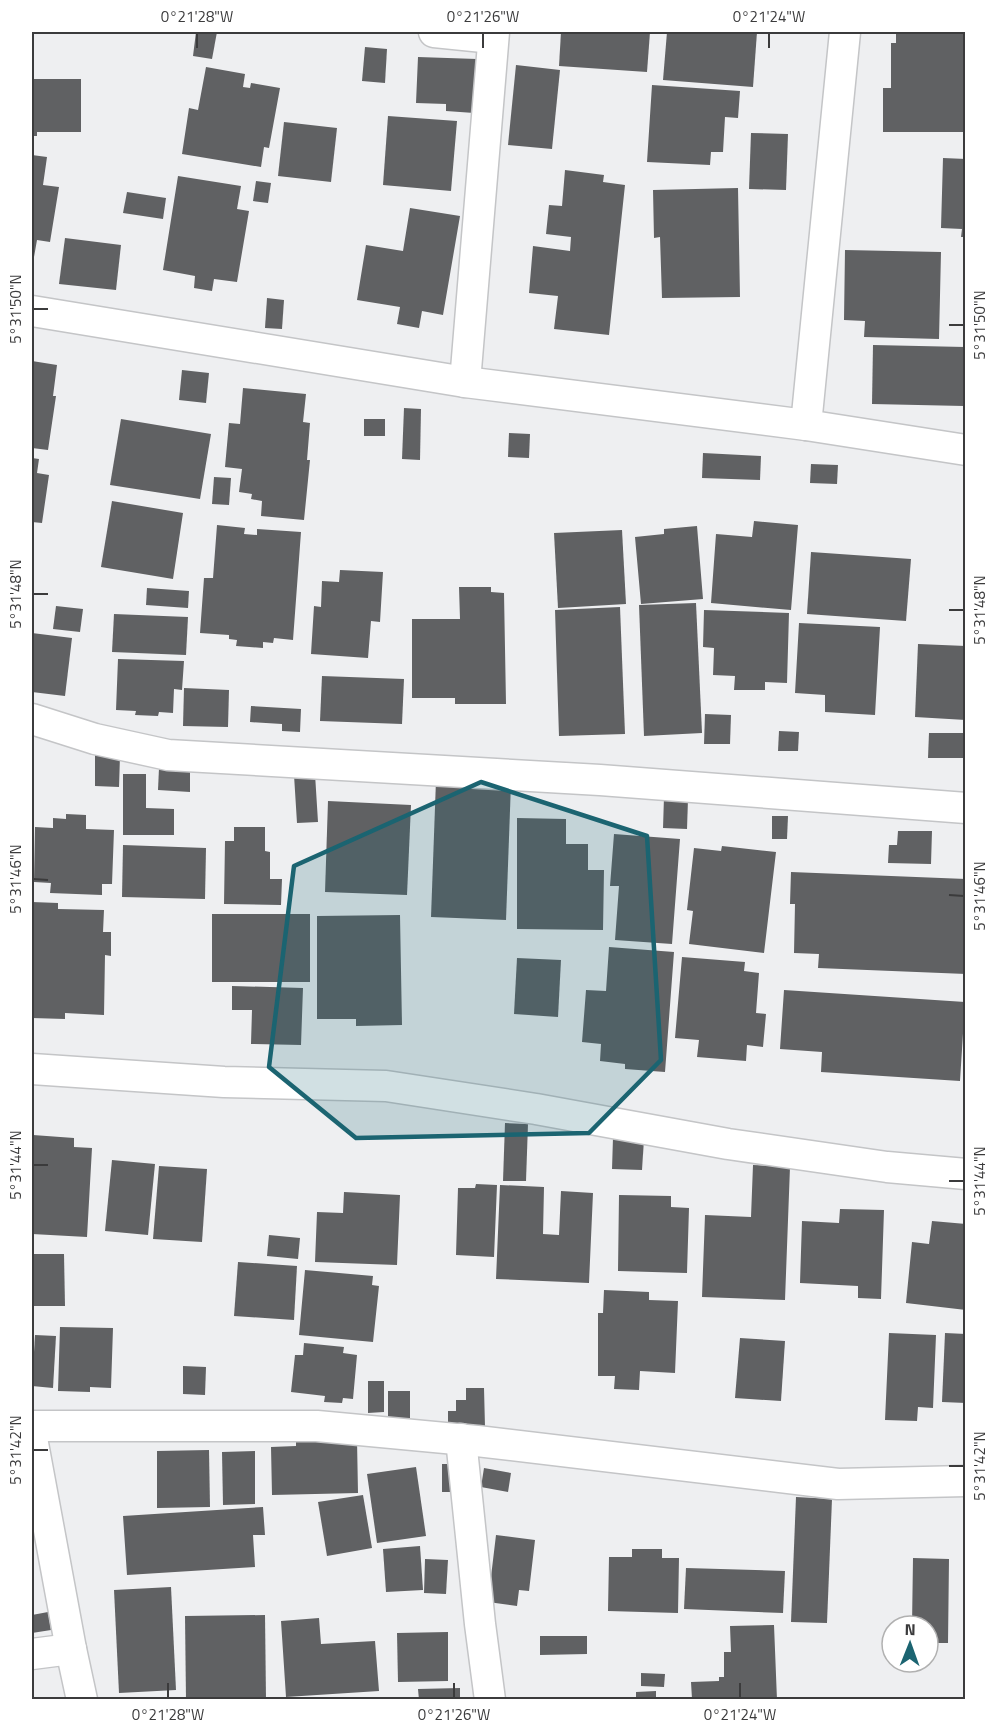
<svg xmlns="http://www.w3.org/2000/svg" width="997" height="1731" viewBox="0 0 997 1731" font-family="'Titillium Web',sans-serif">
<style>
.building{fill:#606163}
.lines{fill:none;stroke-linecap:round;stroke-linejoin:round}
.minor-casing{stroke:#c4c5c7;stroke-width:33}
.minor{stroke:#fff;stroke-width:30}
.marked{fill:#1b6471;fill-opacity:0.2;stroke:#1b6471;stroke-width:4.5;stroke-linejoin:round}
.ticks{fill:none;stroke:#3b3b3c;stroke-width:2}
.neatline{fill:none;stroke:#3b3b3c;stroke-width:2}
.ticks-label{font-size:15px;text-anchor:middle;fill:#3b3b3c}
</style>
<rect width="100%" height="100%" fill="#eeeff1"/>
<g class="building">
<polygon points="196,32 217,32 212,59 193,56"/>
<polygon points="561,32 650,32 647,72 559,66"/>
<polygon points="667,32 757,32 753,87 663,80"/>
<polygon points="896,32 966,32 966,132 883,132 883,88 891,88 891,43 896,43"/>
<polygon points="365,47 387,49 385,83 362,81"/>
<polygon points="418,57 477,59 474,113 446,111 446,104 416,103"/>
<polygon points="516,65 560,70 552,149 508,145"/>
<polygon points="206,67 245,74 243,87 250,88 251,83 280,88 269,148 264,147 261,167 182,154 189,108 198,110"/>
<polygon points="32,79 81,79 81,132 37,132 37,136 32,136"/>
<polygon points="652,85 740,91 738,118 725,117 723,152 711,152 710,165 647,162"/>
<polygon points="388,116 457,121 451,191 383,185"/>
<polygon points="284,122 337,128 331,182 278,176"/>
<polygon points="751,133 788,134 786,190 749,189"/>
<polygon points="32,155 47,157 43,185 59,187 50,242 37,240 34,257 32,256"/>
<polygon points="943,158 966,159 966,237 961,237 962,229 941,228"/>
<polygon points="565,170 604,175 603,182 625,185 609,335 554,329 558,296 529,293 533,246 570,251 571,237 546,234 549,205 562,206"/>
<polygon points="178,176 241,186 237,209 249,211 237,282 214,279 212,291 194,288 195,276 163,270"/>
<polygon points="256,181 271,183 268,203 253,201"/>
<polygon points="738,188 740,297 662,298 660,237 654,238 653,190"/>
<polygon points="127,192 166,198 163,219 123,213"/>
<polygon points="410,208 460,216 443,315 422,311 419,328 397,324 400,307 357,300 366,245 403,251"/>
<polygon points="65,238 121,245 116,290 59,284"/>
<polygon points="845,250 941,252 939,339 864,337 865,321 844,320"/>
<polygon points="267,298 284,300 282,329 265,328"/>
<polygon points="873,345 965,347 964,406 872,404"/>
<polygon points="32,361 57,365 53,396 56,396 48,450 32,448"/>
<polygon points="182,370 209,373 206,403 179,400"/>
<polygon points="243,388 306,394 303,422 310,423 307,460 310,460 304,520 261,516 262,501 251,499 252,494 239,492 242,469 225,467 229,423 240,424"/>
<polygon points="404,408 421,409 420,460 402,459"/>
<polygon points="121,419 211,434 200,499 110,485"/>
<rect x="364" y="419" width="21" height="17"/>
<polygon points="509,433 530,434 529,458 508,457"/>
<polygon points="703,453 761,456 760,480 702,478"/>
<polygon points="32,458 39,459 37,473 49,475 42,523 32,522"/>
<polygon points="811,464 838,465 837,484 810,483"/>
<polygon points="214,477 231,478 229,505 212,504"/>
<polygon points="112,501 183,513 173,579 101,567"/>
<polygon points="754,521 798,525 791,610 711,603 716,534 752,537"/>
<polygon points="217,525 245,528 244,534 257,535 257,529 301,532 293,640 274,638 273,643 263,642 263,648 236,646 237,640 229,639 229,635 200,633 204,578 213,578"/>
<polygon points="697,526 703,599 641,604 635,537 664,534 664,529"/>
<polygon points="622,530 626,604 558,608 554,533"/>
<polygon points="811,552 911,559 906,621 807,614"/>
<polygon points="340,570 383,572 380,622 371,621 368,658 311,654 314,606 321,607 322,581 339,582"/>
<polygon points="459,587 491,587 491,592 504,593 506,704 455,704 455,698 412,698 412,619 460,619"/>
<polygon points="147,588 189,591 188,608 146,605"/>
<polygon points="696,603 702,733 644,736 639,605"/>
<polygon points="56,606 83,609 80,632 53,629"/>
<polygon points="620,607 625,734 559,736 555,610"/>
<polygon points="704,610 789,613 787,683 765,682 765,690 734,690 735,676 713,675 714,648 703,647"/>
<polygon points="114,614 188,617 186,655 112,652"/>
<polygon points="799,623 880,627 875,715 825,712 825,695 795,693"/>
<polygon points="32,633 72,638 65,696 32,692"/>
<polygon points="918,644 966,646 966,720 915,717"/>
<polygon points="118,659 184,661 182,690 174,689 173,713 159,712 158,716 135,715 136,711 116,710"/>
<polygon points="322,676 404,679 402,724 320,721"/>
<polygon points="184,688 229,690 228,727 183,726"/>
<polygon points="251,706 301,709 300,732 282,731 282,724 250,722"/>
<polygon points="705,714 731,715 730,744 704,744"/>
<polygon points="779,731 799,732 798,751 778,751"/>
<polygon points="929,733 966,733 966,758 928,758"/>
<polygon points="95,755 120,755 119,787 95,786"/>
<polygon points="159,768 190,769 190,792 158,790"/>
<polygon points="123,774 146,774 146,808 174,809 174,835 123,835"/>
<polygon points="315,774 318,822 297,823 294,775"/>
<polygon points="436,780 511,783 506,920 431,917"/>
<polygon points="664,797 688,799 687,829 663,828"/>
<polygon points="328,801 411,805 407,895 325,892"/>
<polygon points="66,814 86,815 86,829 114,830 112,884 102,884 102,895 50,893 51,883 34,882 35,827 53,828 53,818 66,819"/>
<polygon points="772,816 788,816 787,839 772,839"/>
<polygon points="517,818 566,819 566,844 588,844 588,870 604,870 603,930 517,929"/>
<polygon points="234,827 265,827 265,851 270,852 270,879 282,879 281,905 224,904 225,841 234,841"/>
<polygon points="898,831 932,831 931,864 888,863 889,845 897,845"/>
<polygon points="614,834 680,839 672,944 615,940 619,886 610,886"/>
<polygon points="123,845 206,848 205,899 122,897"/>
<polygon points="722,846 776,852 764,953 689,944 693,911 687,910 694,848 721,851"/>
<polygon points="791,872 966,879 966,974 818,968 819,954 794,953 795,904 790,904"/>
<polygon points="32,902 58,903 58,909 104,910 103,932 111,932 111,956 105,955 104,1015 65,1013 65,1019 32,1018"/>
<rect x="212" y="914" width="98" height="68"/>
<polygon points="400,915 402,1025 356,1026 356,1019 317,1019 317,916"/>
<polygon points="609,947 674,952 665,1072 625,1069 625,1064 600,1061 601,1044 582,1042 586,990 606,991"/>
<polygon points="682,957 745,962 744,971 759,973 756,1013 766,1014 763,1047 747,1045 746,1061 697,1057 699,1040 675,1038"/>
<polygon points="517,958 561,960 558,1017 514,1014"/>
<polygon points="232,986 303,988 301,1045 251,1044 252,1010 232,1010"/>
<polygon points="784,990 965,1002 960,1081 821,1072 822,1052 780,1049"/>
<polygon points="505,1123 528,1124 526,1181 503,1181"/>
<polygon points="33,1135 74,1138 74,1147 92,1148 87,1237 32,1234"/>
<polygon points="613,1137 644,1139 642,1170 612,1169"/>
<polygon points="112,1160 155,1164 148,1235 105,1231"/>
<polygon points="753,1165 790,1167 785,1300 702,1297 705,1215 751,1217"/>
<polygon points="159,1166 207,1169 202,1242 153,1239"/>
<polygon points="476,1184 497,1185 494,1257 456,1255 458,1188 475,1188"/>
<polygon points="500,1185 544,1187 543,1234 559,1235 561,1191 593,1193 589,1283 496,1279"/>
<polygon points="344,1192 400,1195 397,1265 315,1262 317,1212 343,1213"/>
<polygon points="619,1195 671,1196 671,1207 689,1208 687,1273 618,1271"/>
<polygon points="840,1209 884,1210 881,1299 858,1298 858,1286 800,1283 802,1221 839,1223"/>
<polygon points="932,1221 966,1224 966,1310 906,1303 912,1242 929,1244"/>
<polygon points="269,1235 300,1238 298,1259 267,1256"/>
<polygon points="32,1254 64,1254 65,1306 32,1306"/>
<polygon points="238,1262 297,1266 294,1320 234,1316"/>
<polygon points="305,1270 373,1276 372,1285 379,1286 373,1342 299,1335"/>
<polygon points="604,1290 649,1292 649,1300 678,1301 675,1373 640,1371 639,1390 614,1389 615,1376 598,1376 598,1313 603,1313"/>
<polygon points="60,1327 113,1328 111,1388 90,1387 90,1392 58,1391"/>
<polygon points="889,1333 936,1335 933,1408 918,1407 917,1421 885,1420"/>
<polygon points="945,1333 966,1334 966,1403 942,1402"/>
<polygon points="35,1335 56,1336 53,1388 32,1386"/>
<polygon points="740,1338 785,1341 781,1401 735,1398"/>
<polygon points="304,1343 344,1347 343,1353 357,1355 353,1399 343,1398 342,1403 324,1402 325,1396 291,1392 295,1355 303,1355"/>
<polygon points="183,1366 206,1367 205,1395 183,1394"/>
<polygon points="368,1381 384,1381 384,1412 368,1413"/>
<polygon points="466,1388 484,1388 485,1427 448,1427 448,1411 456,1411 456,1400 466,1400"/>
<rect x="388" y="1391" width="22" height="27"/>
<polygon points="357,1440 358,1493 272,1495 271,1447 296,1446 296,1442"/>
<polygon points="209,1450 210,1507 157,1508 157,1451"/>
<polygon points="255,1451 255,1504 223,1505 222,1452"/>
<polygon points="442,1464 453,1464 454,1492 442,1492"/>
<polygon points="416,1467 426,1536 377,1543 367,1474"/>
<polygon points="484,1468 511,1473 508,1492 481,1487"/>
<polygon points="363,1495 372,1548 327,1556 318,1502"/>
<polygon points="796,1497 832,1499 827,1623 791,1622"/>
<polygon points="263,1507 265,1535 253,1535 255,1567 127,1575 123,1516"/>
<polygon points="496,1535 535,1540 529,1591 519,1590 517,1606 488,1602"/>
<polygon points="420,1546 423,1590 386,1592 383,1549"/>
<polygon points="632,1549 662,1549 662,1558 679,1558 678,1613 608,1611 609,1557 632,1557"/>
<polygon points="913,1558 949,1559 948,1643 928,1643 928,1626 912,1626"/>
<polygon points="425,1559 448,1560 446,1594 424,1593"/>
<polygon points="686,1568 785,1571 783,1613 684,1609"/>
<polygon points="171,1587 176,1690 119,1693 114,1590"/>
<polygon points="48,1612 51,1630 32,1633 32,1615"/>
<polygon points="265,1615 266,1700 186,1700 185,1616"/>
<polygon points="319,1618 321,1644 375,1641 379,1691 286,1697 281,1621"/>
<polygon points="774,1625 777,1700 692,1699 691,1682 719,1681 719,1677 724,1677 724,1652 731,1652 730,1626"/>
<polygon points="448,1632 448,1681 398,1682 397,1633"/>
<polygon points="540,1636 587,1636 587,1654 540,1655"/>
<polygon points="641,1673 665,1674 664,1687 641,1686"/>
<polygon points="460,1688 460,1700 419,1700 418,1689"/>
<polygon points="656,1691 656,1700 636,1700 636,1692"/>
</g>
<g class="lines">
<defs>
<g id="minor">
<polyline points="434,32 493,38"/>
<polyline points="32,311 465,382 806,425 966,450"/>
<polyline points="465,382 494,32"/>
<polyline points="806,425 845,32"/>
<polyline points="32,719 95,739 168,755 600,780 966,808"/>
<polyline points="32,1069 224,1082 386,1086 536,1109 728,1144 887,1167 966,1174"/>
<polyline points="32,1426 317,1426 477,1441 838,1484 966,1481"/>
<polyline points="32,1438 71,1649 82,1700"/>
<polyline points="461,1439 480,1624 490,1700"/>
<polyline points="32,1654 71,1649"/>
</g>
</defs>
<use href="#minor" class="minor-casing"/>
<use href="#minor" class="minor"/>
</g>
<path class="marked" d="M481,782L647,836L661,1060L589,1133L356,1138L269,1067L294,866Z"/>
<path class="ticks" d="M197,48V33M483,48V33M769,48V33M33,309H48M949,325H964M33,594H48M949,610H964M33,879L48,880M949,895L964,896M33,1165H48M949,1181H964M33,1450H48M949,1466H964M168,1698V1683M454,1698V1683M740,1698V1683"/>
<rect width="997" height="1731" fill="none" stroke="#ffffff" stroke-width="66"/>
<g transform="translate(910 1644) rotate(1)"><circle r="28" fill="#ffffff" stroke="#b1b1b1" stroke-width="1.5"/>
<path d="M0-4.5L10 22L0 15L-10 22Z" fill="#1b6471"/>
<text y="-9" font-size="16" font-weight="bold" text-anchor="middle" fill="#3b3b3c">N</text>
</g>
<rect x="33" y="33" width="931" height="1665" class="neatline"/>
<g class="ticks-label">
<text x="197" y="22">0°21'28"W</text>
<text x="483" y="22">0°21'26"W</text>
<text x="769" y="22">0°21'24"W</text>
<text transform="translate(16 309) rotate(-90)" y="5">5°31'50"N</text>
<text transform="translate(980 325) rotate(-90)" y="5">5°31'50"N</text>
<text transform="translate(16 594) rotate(-90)" y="5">5°31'48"N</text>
<text transform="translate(980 610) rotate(-90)" y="5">5°31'48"N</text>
<text transform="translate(16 879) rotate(-90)" y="5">5°31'46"N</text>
<text transform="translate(980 896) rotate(-90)" y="5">5°31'46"N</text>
<text transform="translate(16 1165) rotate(-90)" y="5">5°31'44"N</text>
<text transform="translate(980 1181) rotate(-90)" y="5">5°31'44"N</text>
<text transform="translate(16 1450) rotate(-90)" y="5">5°31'42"N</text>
<text transform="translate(980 1466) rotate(-90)" y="5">5°31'42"N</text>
<text x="168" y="1720">0°21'28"W</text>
<text x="454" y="1720">0°21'26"W</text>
<text x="740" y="1720">0°21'24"W</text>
</g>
</svg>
